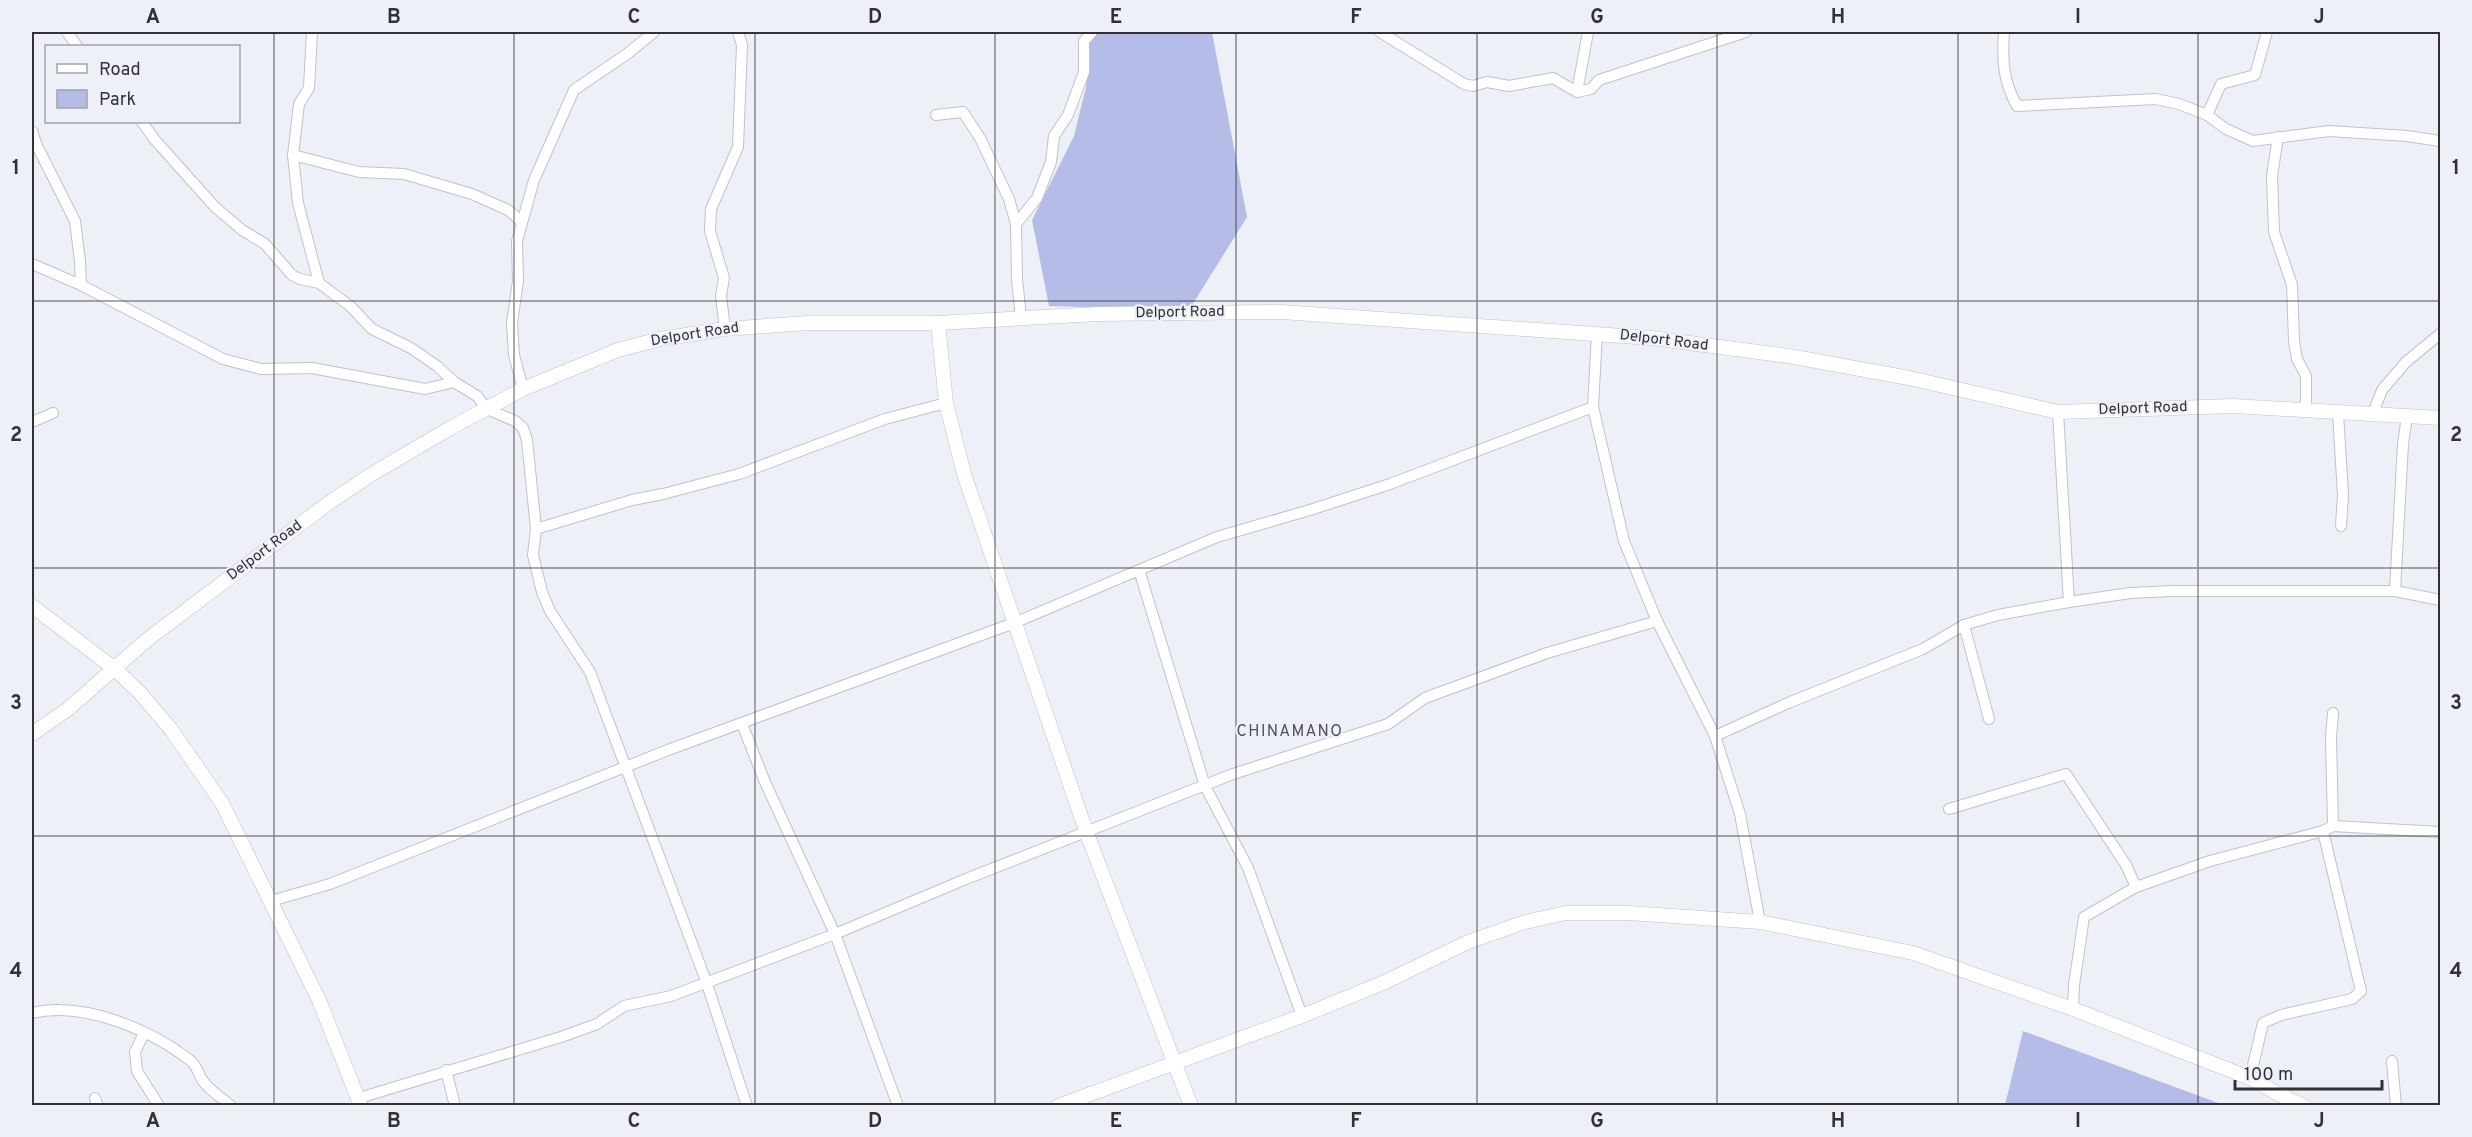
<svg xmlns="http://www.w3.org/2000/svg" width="2472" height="1137" viewBox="0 0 2472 1137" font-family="Overpass,sans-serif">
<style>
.green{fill:#b5bce7}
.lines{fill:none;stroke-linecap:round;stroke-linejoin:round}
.minor-casing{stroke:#c1c2ca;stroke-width:12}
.tertiary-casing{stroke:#c1c2ca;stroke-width:15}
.minor{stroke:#fff;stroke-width:10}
.tertiary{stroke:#fff;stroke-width:14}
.grid{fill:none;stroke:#323235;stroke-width:1.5;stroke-opacity:0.55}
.labels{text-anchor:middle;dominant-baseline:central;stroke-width:4.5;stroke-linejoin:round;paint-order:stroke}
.street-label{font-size:15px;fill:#323235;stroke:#eef0f8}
.neighbourhood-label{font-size:16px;letter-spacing:1.5px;fill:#505157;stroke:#eef0f8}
.neatline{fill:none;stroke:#323235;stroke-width:2}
.grid-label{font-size:20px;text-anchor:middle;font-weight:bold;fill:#323235}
</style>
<rect width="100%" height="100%" fill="#eef0f8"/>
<g class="green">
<polygon points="1098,32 1212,32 1247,217 1189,310 1049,306 1032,220 1074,136 1086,87 1090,41"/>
<polygon points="2023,1031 2221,1104 2005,1105"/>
</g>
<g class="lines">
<defs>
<g id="minor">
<polyline points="67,32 77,46"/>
<polyline points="312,32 309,88 299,104 293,155 298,203 319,283"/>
<polyline points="1380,32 1464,84 1473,86 1487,82 1509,86 1553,78 1577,92 1591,89 1599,80 1746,32"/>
<path d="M2004,32C2002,60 2003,81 2017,106L2156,99L2179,104L2207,115L2226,129L2253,141L2329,131L2407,136L2440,141"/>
<polyline points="1577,92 1588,32"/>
<polyline points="936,115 963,112 980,138 1009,199 1016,224 1017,279 1021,318"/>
<polyline points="2207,115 2221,84 2255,75 2267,32"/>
<polyline points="142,122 155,140 215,207 242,230 265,244 292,275 300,279 319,283 350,306 372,329 411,348 437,366 454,382 477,396 487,409 515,421 523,428 527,440 536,529 533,555 542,592 550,611 590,672 706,981 747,1106"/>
<polyline points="32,131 37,146 75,221 80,261 81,285"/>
<polyline points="2278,137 2272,176 2274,232 2292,285 2294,341 2297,359 2306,376 2306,411"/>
<polyline points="293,155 359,172 404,174 472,194 508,210 522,222"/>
<polyline points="1016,224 1037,198 1051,162 1054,136 1068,115 1084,72 1084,41 1092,32"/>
<polyline points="32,264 81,285 223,359 261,369 312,368 425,389 454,382"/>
<polyline points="725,329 721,296 724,278 710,231 711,209 738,147 742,45 738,32"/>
<polyline points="1597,333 1593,407 1624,541 1657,621 1715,736 1740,814 1760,922"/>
<polyline points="523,389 514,355 512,323 518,281 517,241 534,180 574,90 627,54 654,32"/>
<polyline points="2058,412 2069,602"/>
<polyline points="2338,413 2343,495 2341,526"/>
<polyline points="2373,413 2382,390 2406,362 2440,334"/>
<polyline points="32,422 53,413"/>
<polyline points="536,529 632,500 663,494 739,474 885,419 946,403"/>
<polyline points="1139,570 1205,786 1248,868 1302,1016"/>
<polyline points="2395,591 2403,444 2407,416"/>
<polyline points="1964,625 1989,719"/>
<polyline points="742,724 765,782 835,934 898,1106"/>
<polyline points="1715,736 1788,703 1923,649 1964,625 1998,615 2069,602 2130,593 2172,591 2395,591 2440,600"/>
<polyline points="1949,809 2066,774 2126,865 2136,887"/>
<polyline points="2333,826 2331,738 2333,713"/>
<polyline points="271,901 330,884 668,750 1014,623 1217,537 1310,510 1390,484 1593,407"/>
<polyline points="2073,1009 2074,985 2084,917 2136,887 2210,861 2323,831 2333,826 2440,832"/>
<path d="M32,1013C83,1001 150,1029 191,1061C197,1066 199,1075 203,1081C209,1090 222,1098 231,1106"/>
<polyline points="144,1033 135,1052 137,1071 159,1106"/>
<polyline points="2392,1061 2396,1106"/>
<polyline points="446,1070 455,1106"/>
<polyline points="2250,1078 2263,1023 2281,1015 2352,999 2361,991 2323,831"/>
<polyline points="95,1098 98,1106"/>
<polyline points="359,1098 561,1037 597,1024 624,1006 671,996 835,934 966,879 1233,774 1388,724 1425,698 1547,653 1657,621"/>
</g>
<g id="tertiary">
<polyline points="938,323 946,403 964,474 1086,831 1191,1106"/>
<polyline points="32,606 115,669 140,693 170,728 222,803 319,1000 361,1106"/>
<polyline points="32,734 68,709 148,639 330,502 372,474 452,427 523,389 618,350 660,339 725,329 808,323 938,323 1097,314 1282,312 1651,338 1789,356 1909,378 2058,412 2233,406 2440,418"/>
<polyline points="1058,1106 1302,1016 1385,982 1468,942 1525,922 1566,913 1629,913 1760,922 1913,953 2073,1009 2250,1078 2278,1094 2304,1106"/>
</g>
</defs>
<use href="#minor" class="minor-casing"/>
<use href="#tertiary" class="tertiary-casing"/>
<use href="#minor" class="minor"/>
<use href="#tertiary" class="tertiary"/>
</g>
<path class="grid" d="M274,32V1106M514,32V1106M755,32V1106M995,32V1106M1236,32V1106M1477,32V1106M1717,32V1106M1958,32V1106M2198,32V1106M32,301H2440M32,568H2440M32,836H2440"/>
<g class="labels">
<g class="street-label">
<text transform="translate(1180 313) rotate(-1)">Delport Road</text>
<text transform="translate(695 335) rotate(-9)">Delport Road</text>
<text transform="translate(1664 341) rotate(7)">Delport Road</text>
<text transform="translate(2143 409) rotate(-2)">Delport Road</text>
<text transform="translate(265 551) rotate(-37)">Delport Road</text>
</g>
<g class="neighbourhood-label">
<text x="1290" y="732">CHINAMANO</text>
</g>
</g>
<rect width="2472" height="1137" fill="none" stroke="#eef0f8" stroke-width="66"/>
<rect x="45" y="45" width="195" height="78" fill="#eef0f8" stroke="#a3a4aa" stroke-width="1.5"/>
<rect x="57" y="64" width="30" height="9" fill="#ffffff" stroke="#a3a4aa" stroke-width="1.5"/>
<text x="99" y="75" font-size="18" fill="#323235">Road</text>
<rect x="57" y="90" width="30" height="18" fill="#b5bce7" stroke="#a3a4aa" stroke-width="1.5"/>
<text x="99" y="105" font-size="18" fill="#323235">Park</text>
<path d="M2235 1080v9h147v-9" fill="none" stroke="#323235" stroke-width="3"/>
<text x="2244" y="1080" font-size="18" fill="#323235" stroke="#eef0f8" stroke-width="4.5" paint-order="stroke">100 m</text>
<rect x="33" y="33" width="2406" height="1071" class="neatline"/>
<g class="grid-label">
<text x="153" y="23">A</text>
<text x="394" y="23">B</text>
<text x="634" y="23">C</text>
<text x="875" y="23">D</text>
<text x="1116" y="23">E</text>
<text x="1356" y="23">F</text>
<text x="1597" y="23">G</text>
<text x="1838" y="23">H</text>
<text x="2078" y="23">I</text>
<text x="2319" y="23">J</text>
<text x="16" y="174">1</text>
<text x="2456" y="174">1</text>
<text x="16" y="441">2</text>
<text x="2456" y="441">2</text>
<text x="16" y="709">3</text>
<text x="2456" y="709">3</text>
<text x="16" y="977">4</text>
<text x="2456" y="977">4</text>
<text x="153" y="1127">A</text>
<text x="394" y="1127">B</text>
<text x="634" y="1127">C</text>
<text x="875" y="1127">D</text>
<text x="1116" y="1127">E</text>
<text x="1356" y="1127">F</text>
<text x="1597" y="1127">G</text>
<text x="1838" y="1127">H</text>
<text x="2078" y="1127">I</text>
<text x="2319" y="1127">J</text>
</g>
</svg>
